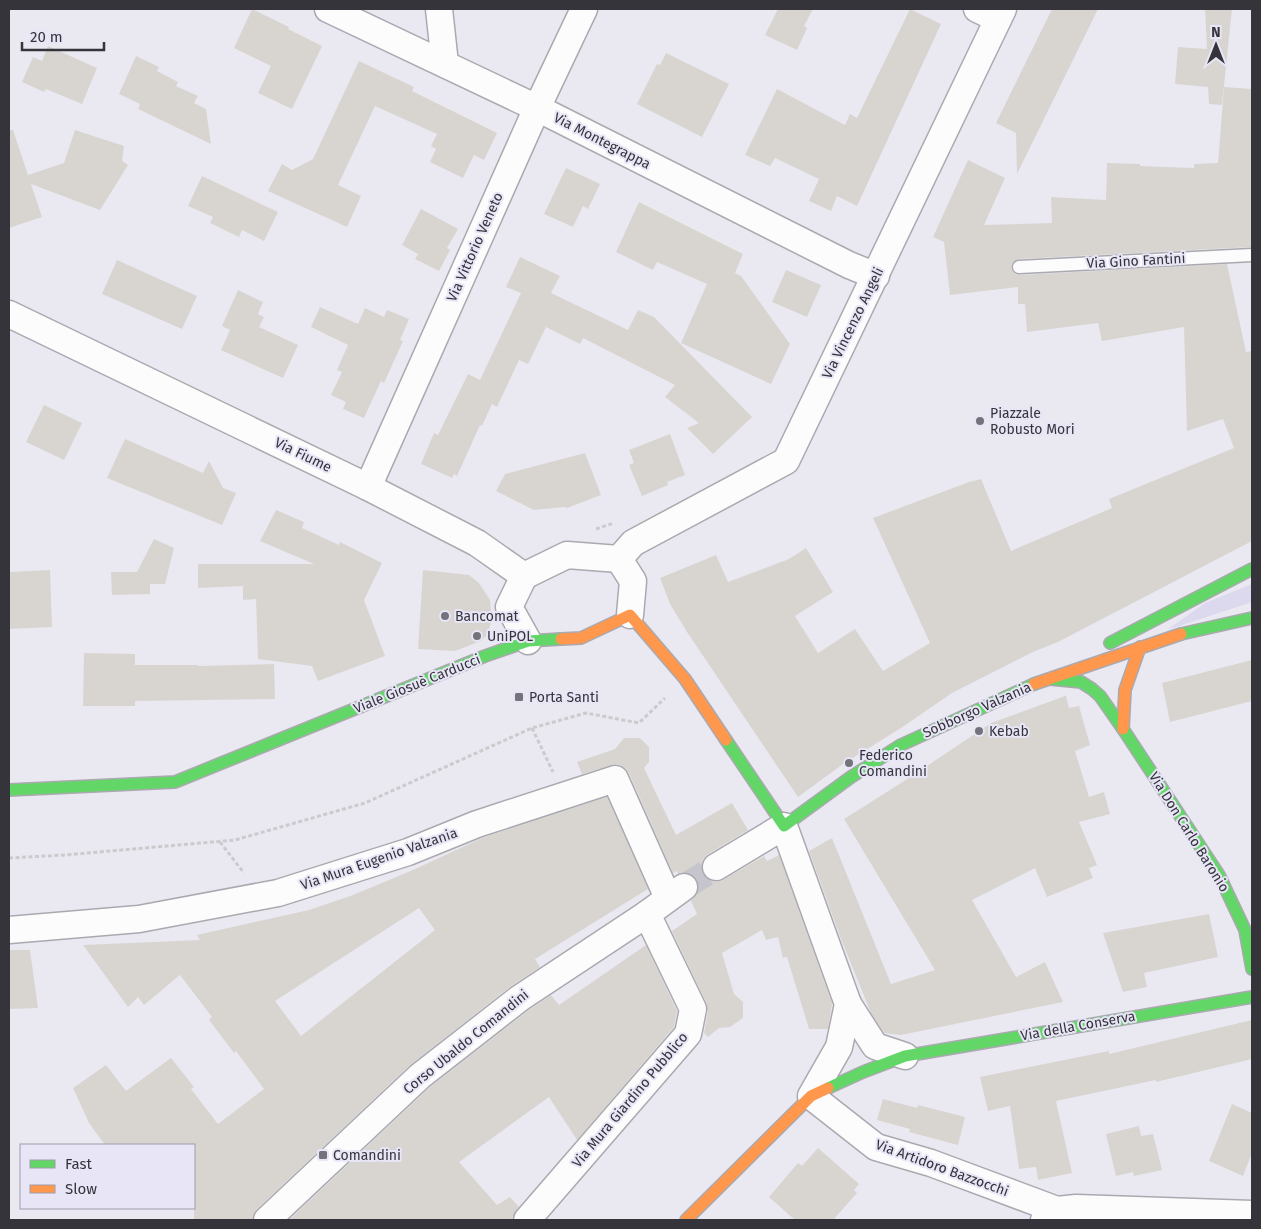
<svg xmlns="http://www.w3.org/2000/svg" width="1261" height="1229" viewBox="0 0 1261 1229" font-family="'Fira Sans',sans-serif">
<style>
.green{fill:#dcd9ef}
.building{fill:#d8d5d1;fill-rule:evenodd}
.lines{fill:none;stroke-linecap:round;stroke-linejoin:round}
.street-tunnel{stroke:#c6c5cd;stroke-width:26;stroke-dasharray:26 13;stroke-linecap:butt}
.lane-casing{stroke:#aaa9af;stroke-width:15}
.street-casing{stroke:#aaa9af;stroke-width:29}
.fast-casing{stroke:#aaa9af;stroke-width:14}
.slow-casing{stroke:#aaa9af;stroke-width:14}
.path{stroke:#cbcbcd;stroke-width:3;stroke-dasharray:4 2.5;stroke-linecap:butt}
.lane{stroke:#fcfcfd;stroke-width:12}
.street{stroke:#fcfcfd;stroke-width:26}
.fast{stroke:#63d668;stroke-width:11}
.slow{stroke:#ff974d;stroke-width:11}
.poi-dot{fill:#74737b;stroke:#e7e5f6;stroke-width:2}
.labels{text-anchor:middle;dominant-baseline:central;stroke-width:4;stroke-linejoin:round;paint-order:stroke}
.street-label{font-size:14px;fill:#35343b;stroke:#e7e5f6}
.poi-label{font-size:14px;fill:#35343b;stroke:#e7e5f6;text-anchor:start}
</style>
<rect width="100%" height="100%" fill="#eae9f2"/>
<polygon class="green" points="1252,584 1252,602 1167,630 1205,603"/>
<g class="building">
<polygon points="252,9 289,27 288,29 322,46 292,109 258,93 271,66 234,48"/>
<polygon points="778,9 813,9 804,26 807,28 797,50 765,35"/>
<polygon points="910,9 941,24 857,206 837,196 831,211 809,201 819,179 775,158 770,166 745,155 777,89 845,125 850,114 857,118"/>
<polygon points="1052,9 1098,9 1017,174 1016,133 996,123"/>
<polygon points="1205,9 1232,9 1222,105 1209,104 1208,87 1175,84 1178,47 1207,49"/>
<polygon points="48,46 97,68 82,104 46,89 44,92 22,82 33,57 42,61"/>
<polygon points="666,53 729,84 702,137 637,104 657,64 660,65"/>
<polygon points="136,56 159,67 157,71 178,82 176,86 198,96 194,103 206,109 211,144 138,109 140,104 119,94"/>
<polygon points="359,61 414,87 412,91 497,133 484,160 474,155 463,178 430,162 436,149 431,146 437,134 375,106 338,185 361,196 347,227 268,191 282,164 292,170 313,159"/>
<polygon points="1224,87 1252,89 1252,247 1019,259 1012,263 1011,268 1015,274 1019,275 1227,264 1246,352 1252,351 1252,541 1058,642 1033,652 952,693 901,728 843,764 798,797 687,632 670,604 660,578 716,555 728,582 789,559 806,548 833,592 795,616 818,653 855,629 883,671 930,643 873,518 969,482 981,479 1011,551 1112,508 1109,499 1234,448 1223,419 1187,431 1184,327 1102,341 1098,323 1027,332 1025,304 1018,304 1018,287 950,295 944,242 933,237 968,160 1005,178 984,225 1052,223 1051,197 1106,200 1107,163 1140,164 1140,166 1194,168 1194,164 1218,163"/>
<polygon points="9,130 13,130 28,175 64,163 75,130 124,146 122,161 128,165 100,210 31,184 42,217 9,228"/>
<polygon points="566,168 600,184 588,209 583,206 573,227 544,214"/>
<polygon points="202,176 278,212 264,241 242,230 239,237 210,223 213,217 188,206"/>
<polygon points="639,202 743,254 735,273 741,276 790,344 771,384 681,343 707,284 657,262 653,270 616,252"/>
<polygon points="421,209 458,229 447,248 450,250 439,271 415,259 418,254 402,245"/>
<polygon points="520,257 560,276 551,293 628,330 638,310 654,317 752,417 713,454 687,428 699,423 665,397 675,385 583,338 580,344 546,327 528,364 519,360 497,407 492,404 482,426 480,425 457,476 454,474 452,478 421,464 434,433 438,435 468,374 480,380 521,293 506,287"/>
<polygon points="117,260 197,296 182,329 102,294"/>
<polygon points="786,270 821,285 807,317 772,302"/>
<polygon points="238,290 263,302 258,314 264,317 259,327 298,345 283,378 221,350 230,330 222,326"/>
<polygon points="320,307 358,324 365,308 384,317 387,310 409,319 400,340 403,341 384,383 381,381 364,418 343,409 346,402 331,395 342,372 337,370 348,345 311,327"/>
<polygon points="44,405 82,423 64,460 26,442"/>
<polygon points="670,434 685,475 667,482 668,485 642,496 629,465 634,463 629,450"/>
<polygon points="125,439 203,473 209,461 223,488 236,493 222,525 107,478"/>
<polygon points="585,453 601,495 567,508 564,507 534,510 496,491 505,474"/>
<polygon points="276,510 304,522 302,528 339,545 340,542 382,563 364,600 385,656 318,681 312,666 258,659 256,599 243,600 243,586 198,588 198,564 314,564 260,541"/>
<polygon points="154,539 174,548 165,584 150,584 150,594 112,595 111,572 137,572"/>
<polygon points="50,570 52,627 9,629 9,572"/>
<polygon points="423,570 469,575 479,583 490,600 491,610 491,623 486,636 481,641 455,651 418,649"/>
<polygon points="84,653 135,654 135,665 198,665 198,666 274,664 275,699 135,701 135,706 83,706"/>
<polygon points="1252,660 1252,701 1170,722 1162,683"/>
<polygon points="1065,696 1066,696 1069,708 1079,706 1090,745 1075,751 1089,797 1104,792 1110,814 1079,822 1097,865 1089,868 1093,878 1047,897 1035,868 972,900 1016,977 1045,962 1063,1002 901,1035 884,1033 871,1013 841,939 809,851 832,838 891,984 935,970 844,819 912,776 991,723"/>
<polygon points="624,738 640,738 649,747 649,762 644,768 676,835 732,803 748,830 708,854 703,859 701,868 703,874 708,880 716,882 723,880 764,856 767,861 779,855 832,1003 828,1029 809,1029 787,957 783,958 778,937 766,940 762,930 722,953 734,994 743,1002 743,1018 730,1027 719,1028 708,1037 704,1033 708,1012 706,1002 672,931 697,914 691,901 698,893 699,885 696,879 690,873 683,872 678,874 677,871 673,873 629,773 625,768 618,764 611,765 582,774 577,762 615,749"/>
<path d="M607,797L648,889L535,959L540,967L511,986L410,1065L257,1209L253,1215L252,1220H194V1145H105L89,1123L73,1088L106,1065L126,1091L171,1058L194,1087L191,1089L218,1124L264,1089L236,1051L234,1053L209,1020L212,1017L180,975L144,1005L138,997L128,1007L83,945L200,940L197,935L309,910L353,895L413,870L482,838ZM419,908L435,930L301,1036L275,1001Z"/>
<polygon points="1209,914 1218,957 1144,973 1147,987 1123,992 1103,933"/>
<polygon points="646,945 677,1011 674,1027 577,1140 549,1097 459,1162 497,1205 510,1197 519,1207 512,1217 512,1220 289,1220 430,1087 529,1010 551,995 559,1005"/>
<polygon points="9,950 30,950 38,1008 9,1009"/>
<polygon points="1252,1020 1252,1059 1156,1082 1156,1080 1056,1101 1072,1173 1038,1180 1036,1167 1019,1169 1010,1106 988,1111 980,1077 1109,1051 1109,1054"/>
<polygon points="883,1099 917,1108 918,1105 965,1117 958,1145 909,1132 910,1129 877,1120"/>
<polygon points="1232,1104 1252,1113 1252,1153 1243,1176 1209,1161"/>
<polygon points="1139,1126 1141,1136 1153,1134 1162,1170 1134,1176 1133,1172 1116,1176 1106,1134"/>
<polygon points="818,1148 859,1184 854,1190 857,1193 833,1220 795,1220 769,1197 798,1163 802,1166"/>
</g>
<g class="lines">
<polyline class="street-tunnel" points="684,887 716,867"/>
<defs>
<polyline id="lane" points="1019,267 1252,255"/>
<g id="street">
<polyline points="328,9 537,108 849,265 876,276"/>
<polyline points="439,9 445,64"/>
<polyline points="977,9 998,19"/>
<polyline points="9,314 368,487 477,543 524,576"/>
<polyline points="368,487 537,108 584,9"/>
<polyline points="619,559 633,543 786,461 1003,9"/>
<polyline points="619,559 633,581 630,615"/>
<polyline points="524,576 567,555 619,559"/>
<polyline points="524,576 509,607 528,641"/>
<polyline points="716,867 784,826 848,1004 839,1047 811,1096 876,1147 931,1163 1057,1210"/>
<polyline points="9,930 139,919 278,893 408,852 477,824 615,779 668,898"/>
<polyline points="848,1004 875,1046 905,1056"/>
<polyline points="267,1220 420,1076 520,998 647,914 684,887"/>
<polyline points="527,1220 688,1034 693,1009 647,914"/>
<polyline points="1044,1220 1057,1210 1076,1208 1252,1214"/>
</g>
<g id="fast">
<polyline points="1181,634 1252,618"/>
<polyline points="1110,643 1252,569"/>
<polyline points="1050,679 1081,682 1092,689 1100,696 1123,729 1219,875 1245,930 1252,969"/>
<polyline points="726,740 784,826 851,777 901,745 1034,684"/>
<polyline points="9,790 175,782 485,656 528,641 561,639"/>
<polyline points="828,1088 863,1072 905,1056 1252,997"/>
</g>
<g id="slow">
<polyline points="561,639 581,638 630,615 685,679 726,740"/>
<polyline points="1034,684 1181,634"/>
<polyline points="1123,729 1125,690 1140,647"/>
<polyline points="686,1220 811,1096 828,1088"/>
</g>
</defs>
<use href="#lane" class="lane-casing"/>
<use href="#street" class="street-casing"/>
<use href="#fast" class="fast-casing"/>
<use href="#slow" class="slow-casing"/>
<g class="path">
<polyline points="596,529 614,523"/>
<polyline points="532,728 553,772"/>
<polyline points="220,842 244,873"/>
<polyline points="9,858 65,855 235,840 365,803 532,728 586,713 639,723 665,698"/>
</g>
<use href="#lane" class="lane"/>
<use href="#street" class="street"/>
<use href="#fast" class="fast"/>
<use href="#slow" class="slow"/>
</g>
<g class="poi-dot">
<circle cx="980" cy="421" r="5"/>
<circle cx="445" cy="616" r="5"/>
<circle cx="477" cy="636" r="5"/>
<rect x="514" y="692" width="10" height="10" rx="2.5"/>
<circle cx="979" cy="731" r="5"/>
<circle cx="849" cy="763" r="5"/>
<rect x="318" y="1150" width="10" height="10" rx="2.5"/>
</g>
<g class="labels">
<g class="street-label">
<text transform="translate(602 141) rotate(27)">Via Montegrappa</text>
<text transform="translate(475 247) rotate(-66)">Via Vittorio Veneto</text>
<text transform="translate(1136 261) rotate(-3)">Via Gino Fantini</text>
<text transform="translate(853 323) rotate(-64)">Via Vincenzo Angeli</text>
<text transform="translate(303 455) rotate(26)">Via Fiume</text>
<text transform="translate(417 684) rotate(-22)">Viale Giosuè Carducci</text>
<text transform="translate(977 710) rotate(-24)">Sobborgo Valzania</text>
<text transform="translate(1189 832) rotate(58)">Via Don Carlo Baronio</text>
<text transform="translate(379 859) rotate(-19)">Via Mura Eugenio Valzania</text>
<text transform="translate(1078 1026) rotate(-10)">Via della Conserva</text>
<text transform="translate(466 1042) rotate(-39)">Corso Ubaldo Comandini</text>
<text transform="translate(630 1100) rotate(-50)">Via Mura Giardino Pubblico</text>
<text transform="translate(942 1168) rotate(20)">Via Artidoro Bazzocchi</text>
</g>
<g class="poi-label">
<text x="990" y="413">Piazzale<tspan x="990" dy="16">Robusto Mori</tspan></text>
<text x="455" y="616">Bancomat</text>
<text x="487" y="636">UniPOL</text>
<text x="529" y="697">Porta Santi</text>
<text x="989" y="731">Kebab</text>
<text x="859" y="755">Federico<tspan x="859" dy="16">Comandini</tspan></text>
<text x="333" y="1155">Comandini</text>
</g>
</g>
<rect width="1261" height="1229" fill="none" stroke="#35343b" stroke-width="20"/>
<rect x="20" y="1144" width="175" height="65" fill="#e7e5f6" stroke="#a09eab"/>
<rect x="30" y="1160" width="25" height="8" fill="#63d668" stroke="#a09eab"/>
<text x="65" y="1169" font-size="15" fill="#35343b">Fast</text>
<rect x="30" y="1185" width="25" height="8" fill="#ff974d" stroke="#a09eab"/>
<text x="65" y="1194" font-size="15" fill="#35343b">Slow</text>
<g transform="translate(1216 45)" stroke="#e7e5f6" stroke-width="4" paint-order="stroke">
<path d="M0-4L9 19L0 12L-9 19Z" fill="#35343b"/>
<text y="-8" font-size="14" font-weight="bold" text-anchor="middle" fill="#35343b">N</text>
</g>
<path d="M22 42v8h82v-8" fill="none" stroke="#35343b" stroke-width="2.5"/>
<text x="30" y="42" font-size="15" fill="#35343b" stroke="#e7e5f6" stroke-width="4" paint-order="stroke">20 m</text>
</svg>
